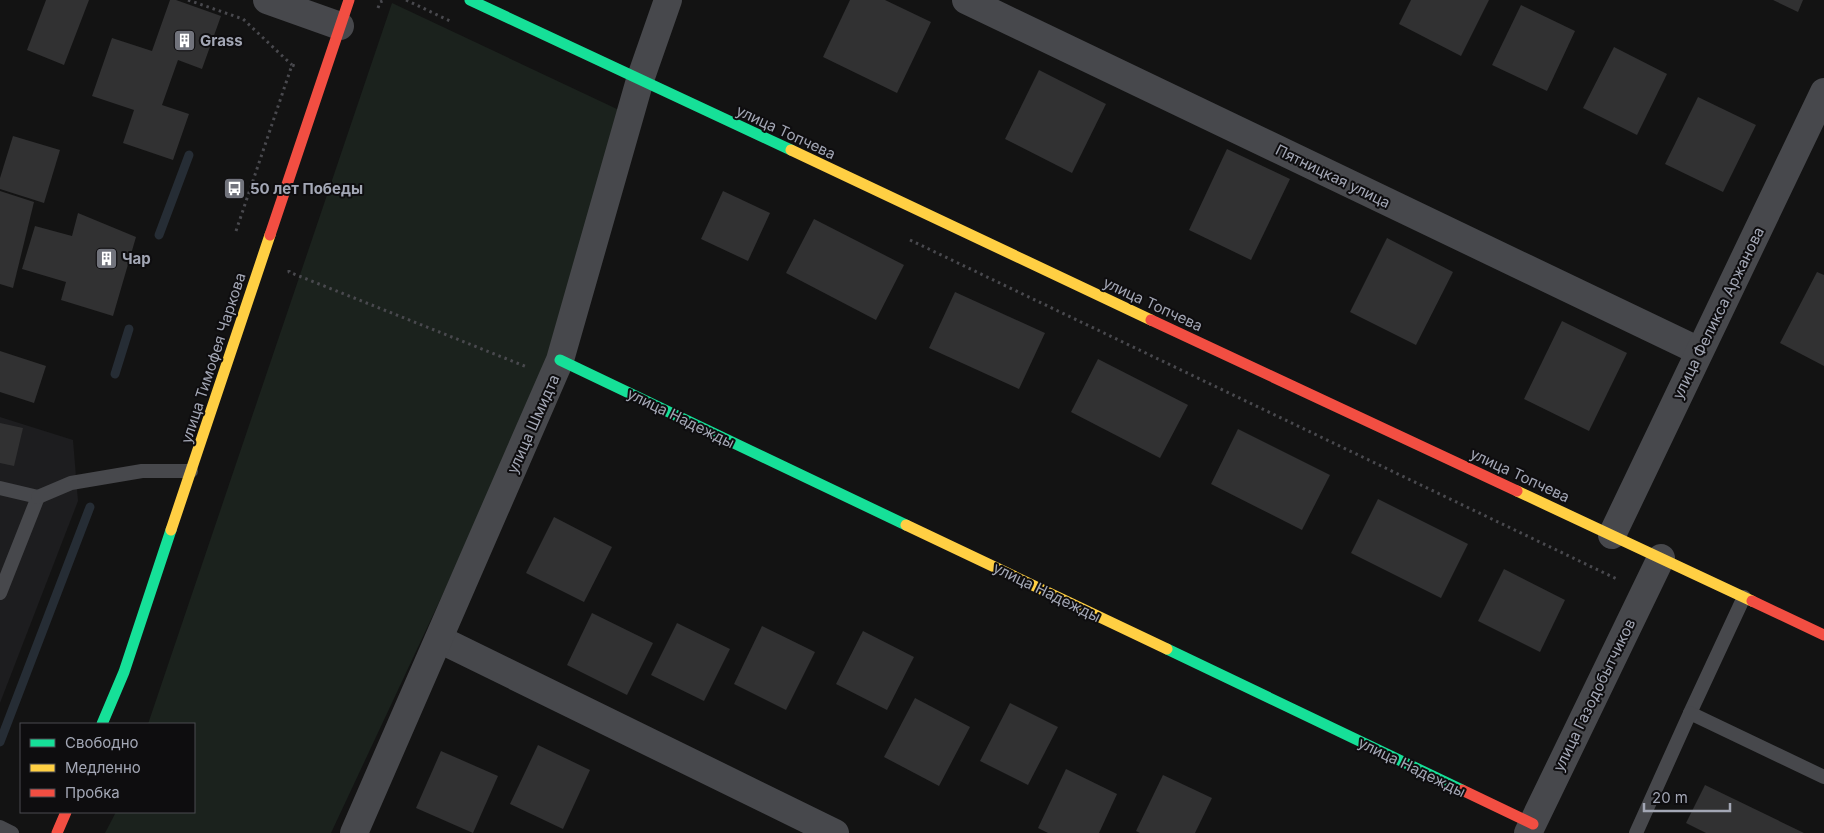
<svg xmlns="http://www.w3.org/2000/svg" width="1824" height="833" viewBox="0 0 1824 833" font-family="Inter,sans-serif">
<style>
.built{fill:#1d1d1f}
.green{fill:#1b221d}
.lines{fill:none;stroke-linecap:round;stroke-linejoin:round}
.stream{stroke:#262d35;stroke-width:9}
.building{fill:#313132}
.path{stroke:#49494e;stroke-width:3;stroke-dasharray:2.5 4;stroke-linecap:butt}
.lane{stroke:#47484c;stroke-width:14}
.street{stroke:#47484c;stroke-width:28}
.fast{stroke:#16e098;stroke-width:11}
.slow{stroke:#ffcf43;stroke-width:11}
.jam{stroke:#f24e42;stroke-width:11}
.labels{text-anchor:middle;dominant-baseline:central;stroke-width:4;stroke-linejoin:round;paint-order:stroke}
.poi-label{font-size:15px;font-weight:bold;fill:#a3a7b5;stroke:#0e0d0f;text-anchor:start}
.street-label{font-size:15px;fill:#a3a7b5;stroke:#0e0d0f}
</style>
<rect width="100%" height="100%" fill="#131313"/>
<polygon class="built" points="0,417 73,440 78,501 0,703"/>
<polygon class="green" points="392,3 619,110 552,361 331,833 105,833 116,812 194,812 194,724 148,724"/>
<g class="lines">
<g class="stream">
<polyline points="159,235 189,155"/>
<polyline points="115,374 129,329"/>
<polyline points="0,742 90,507"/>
</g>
</g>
<g class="building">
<polygon points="46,0 89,0 64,65 27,50"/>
<polygon points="170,0 176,0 221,16 202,69 178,60 162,105 189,114 173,160 123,143 134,110 92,96 112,38 152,51"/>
<polygon points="850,0 885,0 931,22 897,93 823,57"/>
<polygon points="1411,0 1489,0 1461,56 1399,24"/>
<polygon points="1773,0 1803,0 1798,12"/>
<polygon points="1521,5 1575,31 1547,91 1492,65"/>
<polygon points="1614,47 1667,74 1637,135 1583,108"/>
<polygon points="1039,70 1106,104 1072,173 1005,139"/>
<polygon points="1698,97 1756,125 1723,192 1665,164"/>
<polygon points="13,136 60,150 44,203 0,189 0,178"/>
<polygon points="1227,149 1290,179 1251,260 1189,230"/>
<polygon points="0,191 34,202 13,288 0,284"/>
<polygon points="723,191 770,213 748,261 701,239"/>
<polygon points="78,213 136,237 113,316 61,300 66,282 22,269 35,226 72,236"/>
<polygon points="814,219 904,265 876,320 786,273"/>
<polygon points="1387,238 1453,272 1416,345 1350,312"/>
<polygon points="1817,272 1824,275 1824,366 1780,343"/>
<polygon points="955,292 1045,333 1019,389 929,348"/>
<polygon points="1562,321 1627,353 1589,431 1524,399"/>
<polygon points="0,351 46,366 34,403 0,392"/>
<polygon points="1098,359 1188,405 1160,458 1071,412"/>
<polygon points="0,423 23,428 14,466 0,463"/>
<polygon points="1238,429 1330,475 1302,530 1211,484"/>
<polygon points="1378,499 1468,544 1441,598 1351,553"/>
<polygon points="554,517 612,547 584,602 526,573"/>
<polygon points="1504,569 1565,600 1540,652 1478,621"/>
<polygon points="592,613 653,643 627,695 567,665"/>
<polygon points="677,623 730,649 704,701 651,675"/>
<polygon points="762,626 815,652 786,710 734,684"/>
<polygon points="863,631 914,657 887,710 836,684"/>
<polygon points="915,698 970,727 939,786 884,757"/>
<polygon points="1010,703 1058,727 1028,785 980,761"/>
<polygon points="538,745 590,770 563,829 510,804"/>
<polygon points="441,751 498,776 473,833 416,808"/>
<polygon points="1066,769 1117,794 1099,833 1048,833 1038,828"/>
<polygon points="1163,775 1212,798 1195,833 1140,833 1136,831"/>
<polygon points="1705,785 1804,833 1706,833 1686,823"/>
</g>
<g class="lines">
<g class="path">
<polyline points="188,0 243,19 292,65"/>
<polyline points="406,0 450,21"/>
<polyline points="378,8 380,2 385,0"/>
<polyline points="236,231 292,65 298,67"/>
<polyline points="910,240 1619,580"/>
<polyline points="289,270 289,272 527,367"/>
</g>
<g class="lane">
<polyline points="0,488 38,497 0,593"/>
<polyline points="38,497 71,483 142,471 191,471"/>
<polyline points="1690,713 1744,597"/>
<polyline points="0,827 12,833"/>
<polyline points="1636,833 1690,713 1824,777"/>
</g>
<g class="street">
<polyline points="267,0 340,26"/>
<polyline points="966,0 1699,351"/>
<polyline points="1612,535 1824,92"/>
<polyline points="439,639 835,833"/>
<polyline points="354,833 560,360 640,80 668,0"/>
<polyline points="1528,833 1661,558"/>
</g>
<g class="fast">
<polyline points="470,0 791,150"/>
<polyline points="560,360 906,525"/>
<polyline points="1167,649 1462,790"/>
<polyline points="102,724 124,672 171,530"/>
</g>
<g class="slow">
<polyline points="791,150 1151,320"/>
<polyline points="1517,491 1752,601"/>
<polyline points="906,525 1167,649"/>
<polyline points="171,530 270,235"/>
</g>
<g class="jam">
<polyline points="270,235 349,0"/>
<polyline points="1151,320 1517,491"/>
<polyline points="1752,601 1824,635"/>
<polyline points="1462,790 1533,824"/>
<polyline points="57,833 66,812"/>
</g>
</g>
<defs>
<symbol id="building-square" viewBox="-11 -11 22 22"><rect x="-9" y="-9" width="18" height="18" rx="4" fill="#71737c" stroke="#0e0d0f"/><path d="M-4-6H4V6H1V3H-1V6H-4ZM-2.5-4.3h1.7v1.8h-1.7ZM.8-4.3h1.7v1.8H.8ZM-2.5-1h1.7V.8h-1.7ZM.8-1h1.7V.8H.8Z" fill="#fff"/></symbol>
<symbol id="bus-square" viewBox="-11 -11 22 22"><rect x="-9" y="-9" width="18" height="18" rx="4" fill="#71737c" stroke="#0e0d0f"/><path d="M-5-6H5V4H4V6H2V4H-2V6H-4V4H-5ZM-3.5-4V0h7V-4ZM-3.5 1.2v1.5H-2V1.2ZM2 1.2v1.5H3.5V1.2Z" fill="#fff"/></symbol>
</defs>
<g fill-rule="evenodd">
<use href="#building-square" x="172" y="28" width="25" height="25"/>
<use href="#bus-square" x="222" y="176" width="25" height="25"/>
<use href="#building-square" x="94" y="246" width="25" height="25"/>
</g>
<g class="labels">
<g class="poi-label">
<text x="200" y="40">Grass</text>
<text x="250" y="188">50 лет Победы</text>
<text x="122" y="258">Чар</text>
</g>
<g class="street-label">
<text transform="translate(786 132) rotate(25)">улица Топчева</text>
<text transform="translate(1333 176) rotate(26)">Пятницкая улица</text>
<text transform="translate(1153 304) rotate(25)">улица Топчева</text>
<text transform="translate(1718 313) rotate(-64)">улица Феликса Аржанова</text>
<text transform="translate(213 358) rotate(-72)">улица Тимофея Чаркова</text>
<text transform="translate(681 418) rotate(26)">улица Надежды</text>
<text transform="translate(533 424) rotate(-66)">улица Шмидта</text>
<text transform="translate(1520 475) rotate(25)">улица Топчева</text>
<text transform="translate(1047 592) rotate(26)">улица Надежды</text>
<text transform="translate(1594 695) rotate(-64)">улица Газодобытчиков</text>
<text transform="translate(1412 767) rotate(26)">улица Надежды</text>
</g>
</g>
<rect x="20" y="723" width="175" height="90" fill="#0e0d0f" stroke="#4a4b51"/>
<rect x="30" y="739" width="25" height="8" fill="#16e098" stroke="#4a4b51"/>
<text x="65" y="748" font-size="15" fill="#a3a7b5">Свободно</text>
<rect x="30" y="764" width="25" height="8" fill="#ffcf43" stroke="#4a4b51"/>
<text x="65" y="773" font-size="15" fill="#a3a7b5">Медленно</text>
<rect x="30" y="789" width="25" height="8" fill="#f24e42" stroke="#4a4b51"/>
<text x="65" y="798" font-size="15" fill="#a3a7b5">Пробка</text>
<path d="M1644 803v8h86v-8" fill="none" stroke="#a3a7b5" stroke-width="2.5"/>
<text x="1652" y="803" font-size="15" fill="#a3a7b5" stroke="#0e0d0f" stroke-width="4" paint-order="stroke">20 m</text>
</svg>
